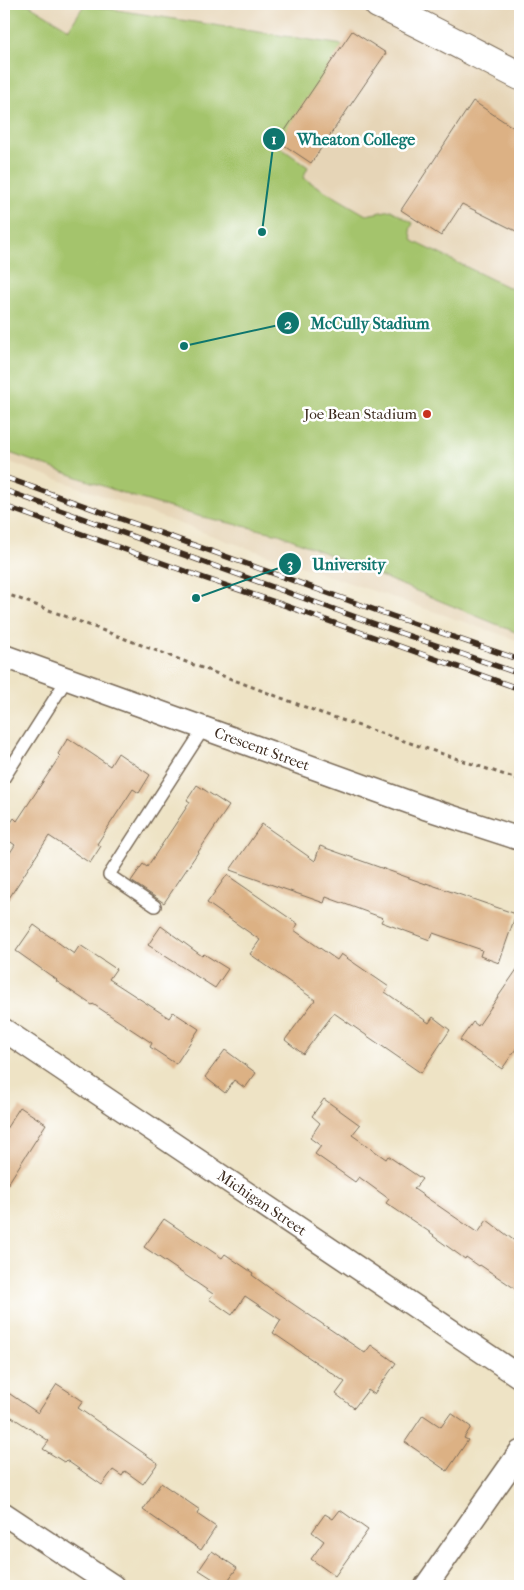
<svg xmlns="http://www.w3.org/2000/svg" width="524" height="1590" viewBox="0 0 524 1590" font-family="'IM FELL French Canon',serif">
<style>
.built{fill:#e6d5b7}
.green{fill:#a4c46c;stroke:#707745}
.building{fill:#dcb184}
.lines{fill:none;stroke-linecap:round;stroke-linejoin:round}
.lane-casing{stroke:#7a6b58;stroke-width:14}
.street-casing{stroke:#7a6b58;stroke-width:25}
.secondary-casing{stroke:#7a6b58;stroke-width:30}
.path{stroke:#7a6b58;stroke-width:3;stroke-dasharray:4 4;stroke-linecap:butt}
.lane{stroke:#fff;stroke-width:11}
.street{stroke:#fff;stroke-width:22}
.secondary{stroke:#fff;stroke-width:28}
.rail-casing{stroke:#3b2a1e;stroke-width:5.5}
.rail{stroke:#fff;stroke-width:4;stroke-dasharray:11;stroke-linecap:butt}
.poi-dot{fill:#c8321e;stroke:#fff;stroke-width:2}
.labels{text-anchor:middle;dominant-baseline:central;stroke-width:5;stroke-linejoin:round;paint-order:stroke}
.poi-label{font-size:15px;fill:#3b2a1e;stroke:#fff;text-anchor:end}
.street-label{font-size:15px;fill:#3b2a1e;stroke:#fff}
.leader{fill:none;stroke:#0f766e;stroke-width:2}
.callout-dot{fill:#0f766e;stroke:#fff;stroke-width:2}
.mark-label{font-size:15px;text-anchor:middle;font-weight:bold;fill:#fff}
.callout-label{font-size:16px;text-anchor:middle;font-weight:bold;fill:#0f766e;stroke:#fff;stroke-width:5;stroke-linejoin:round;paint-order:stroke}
</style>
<rect width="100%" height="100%" fill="#fff"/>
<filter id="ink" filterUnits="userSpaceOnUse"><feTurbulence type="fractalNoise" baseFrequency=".02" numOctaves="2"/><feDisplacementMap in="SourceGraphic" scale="10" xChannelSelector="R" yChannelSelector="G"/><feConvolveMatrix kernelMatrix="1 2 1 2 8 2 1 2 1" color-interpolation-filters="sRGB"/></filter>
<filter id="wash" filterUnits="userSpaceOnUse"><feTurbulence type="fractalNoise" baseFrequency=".0096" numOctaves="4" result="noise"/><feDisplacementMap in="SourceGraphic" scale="20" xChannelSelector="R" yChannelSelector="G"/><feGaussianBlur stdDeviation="1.12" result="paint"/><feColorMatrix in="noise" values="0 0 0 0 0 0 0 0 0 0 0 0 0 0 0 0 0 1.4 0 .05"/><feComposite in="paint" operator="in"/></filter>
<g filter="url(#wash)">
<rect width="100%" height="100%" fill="#eee3c5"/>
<polygon class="built" points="4,4 520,4 520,641 227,541 4,460"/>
<polygon class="green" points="4,4 28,4 69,29 84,5 343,45 277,145 308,167 303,178 366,215 391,210 413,223 410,230 413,241 520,293 520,634 279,534 198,516 131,496 4,451"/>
<g id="blocks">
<g class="building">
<polygon points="352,31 386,53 311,163 278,141"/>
<polygon points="473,101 520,132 520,233 462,204 441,236 401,210"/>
<polygon points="68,738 110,766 118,753 150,775 139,793 133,789 97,844 101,846 90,863 49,836 4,906 4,862 15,845 4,837 4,833 14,818 17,821 60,756 58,754"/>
<polygon points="197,785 229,806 164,903 131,881 143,864 147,867 190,802 187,800"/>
<polygon points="262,824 315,861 320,846 426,884 426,883 516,914 499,963 480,956 482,950 433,933 430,940 381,922 383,918 326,897 324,903 230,870"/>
<polygon points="227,875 298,924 294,930 337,960 341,954 389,987 385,992 429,1023 433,1017 450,1030 421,1073 334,1013 303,1054 285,1040 315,1000 250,954 260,940 207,903"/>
<polygon points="34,925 74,954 80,945 116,969 109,979 169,1018 173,1012 199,1029 176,1064 150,1047 152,1043 93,1004 92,1005 56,981 57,980 16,951"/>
<polygon points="161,926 202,956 204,954 228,969 215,988 148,945"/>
<polygon points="520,965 520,1043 502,1069 460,1040 473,1022 478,1026"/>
<polygon points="225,1050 256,1073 245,1088 234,1080 225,1093 205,1077"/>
<polygon points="324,1099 360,1125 352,1135 386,1159 388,1156 422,1179 414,1189 478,1233 487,1220 520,1245 520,1292 480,1265 479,1266 466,1257 465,1259 433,1236 434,1235 386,1203 389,1199 359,1177 355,1182 315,1154 321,1146 310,1138 320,1123 312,1116"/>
<polygon points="20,1107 46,1124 4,1190 4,1132"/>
<polygon points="164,1219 222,1258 225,1254 253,1273 252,1275 271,1289 365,1353 371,1345 396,1363 374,1394 368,1390 354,1408 336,1394 345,1382 273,1333 281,1320 245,1296 232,1315 209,1299 213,1294 144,1247"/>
<polygon points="57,1384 83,1401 78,1408 158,1463 143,1484 125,1471 122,1476 113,1470 102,1485 66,1460 64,1462 43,1449 49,1441 4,1412 4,1390 38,1413"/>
<polygon points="451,1413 471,1427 464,1438 468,1440 447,1471 405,1442 423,1415 441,1427"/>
<polygon points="161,1483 200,1510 197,1514 216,1527 201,1550 143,1510"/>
<polygon points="340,1510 368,1530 335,1576 311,1559 324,1541 312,1532 325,1514 333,1519"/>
<polygon points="212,1551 237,1568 224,1586 199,1570"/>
</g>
</g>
</g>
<g filter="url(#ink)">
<use href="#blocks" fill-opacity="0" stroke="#7a6b58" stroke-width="1"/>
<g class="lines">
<defs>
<g id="lane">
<polyline points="4,778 67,679"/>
<polyline points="155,906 109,875 204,728"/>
</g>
<g id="street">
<polyline points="4,656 425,808 520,839"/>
<polyline points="4,1030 520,1377"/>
<polyline points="4,1514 113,1586"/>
<polyline points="426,1586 520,1452"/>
</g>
<path id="secondary" d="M378,4C426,26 473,52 520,76"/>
</defs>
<use href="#lane" class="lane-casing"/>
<use href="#street" class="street-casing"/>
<use href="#secondary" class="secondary-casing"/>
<polyline class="path" points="4,593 321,713 520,780"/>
<use href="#lane" class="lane"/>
<use href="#street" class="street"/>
<use href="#secondary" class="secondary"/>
<defs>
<g id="rail">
<polyline points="4,477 392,616 520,660"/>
<polyline points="4,490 389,629 520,674"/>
<polyline points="4,506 204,578 278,603 520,689"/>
</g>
</defs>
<use href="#rail" class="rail-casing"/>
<use href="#rail" class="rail"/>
</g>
</g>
<circle class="poi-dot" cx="427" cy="414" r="5"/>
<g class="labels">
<g class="poi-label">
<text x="417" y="414">Joe Bean Stadium</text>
</g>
<g class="street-label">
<text transform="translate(262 749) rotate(20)">Crescent Street</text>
<text transform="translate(262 1203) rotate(34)">Michigan Street</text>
</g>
</g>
<path class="leader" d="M262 232L274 139M184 346L288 323M196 598L290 564"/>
<g class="callout-dot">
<circle cx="262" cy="232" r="5"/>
<circle cx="184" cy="346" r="5"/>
<circle cx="196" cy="598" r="5"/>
<circle cx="274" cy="139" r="12"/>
<circle cx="288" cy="323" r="12"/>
<circle cx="290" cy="564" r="12"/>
</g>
<g class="mark-label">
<text x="274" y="144">1</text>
<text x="288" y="329">2</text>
<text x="290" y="569">3</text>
</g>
<g class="callout-label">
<text x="356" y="145">Wheaton College</text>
<text x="370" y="329">McCully Stadium</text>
<text x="349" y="570">University</text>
</g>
<rect width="524" height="1590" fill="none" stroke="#fff" stroke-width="20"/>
</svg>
